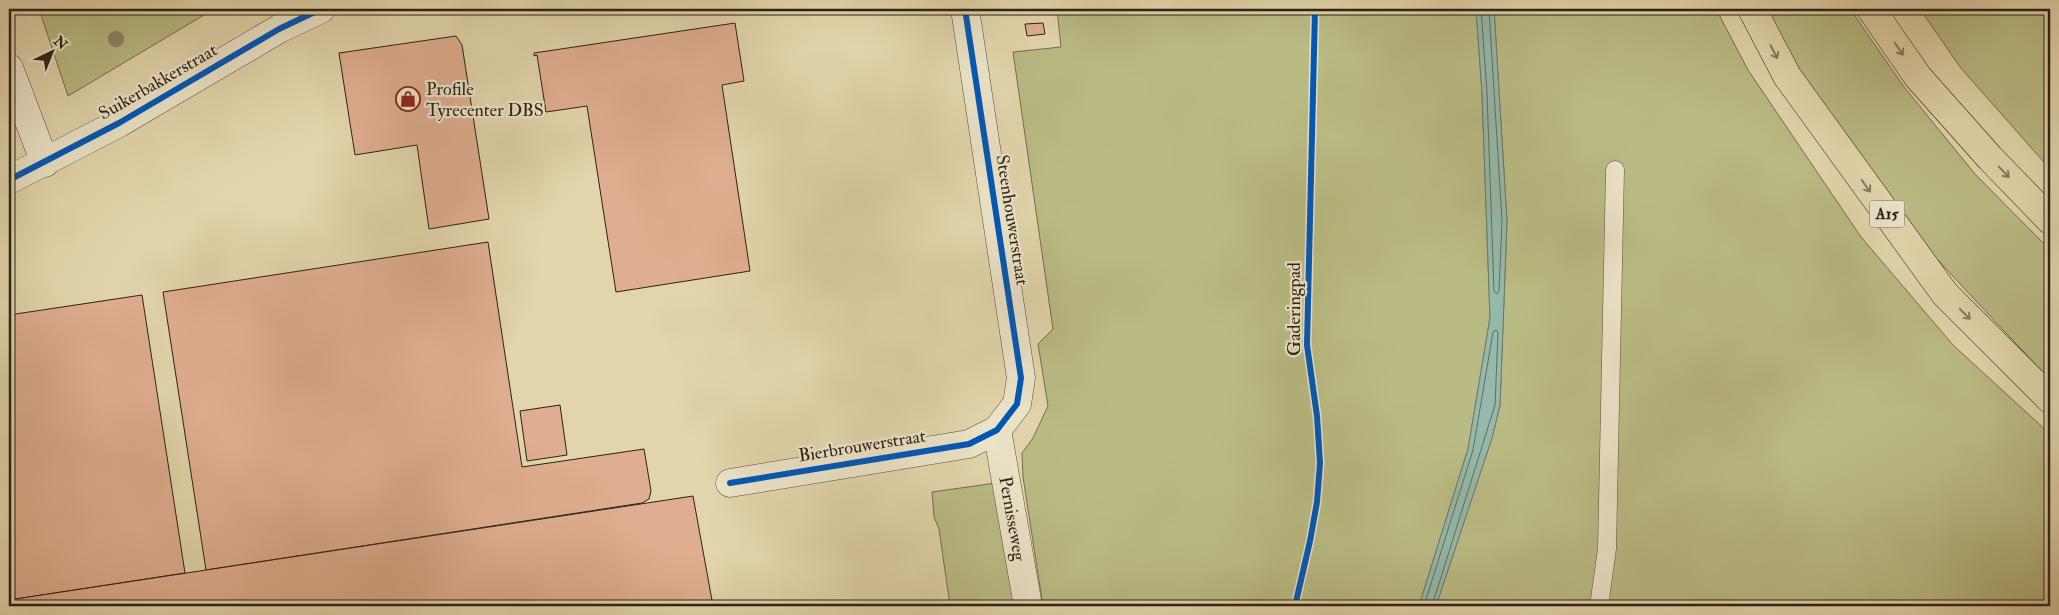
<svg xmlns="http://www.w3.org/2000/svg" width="2059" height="615" viewBox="0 0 2059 615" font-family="'IM FELL Double Pica',serif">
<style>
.green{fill:#babb84;stroke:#726e4d}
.water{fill:#95b9aa;stroke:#6b7d6f}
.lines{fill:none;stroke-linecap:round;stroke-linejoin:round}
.shore{stroke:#606e60;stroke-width:1}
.building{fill:#dfae90;stroke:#2b2216}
.lane-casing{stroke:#594f3c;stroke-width:19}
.street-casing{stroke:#594f3c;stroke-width:29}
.highway-casing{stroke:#2b2216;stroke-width:29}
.lane{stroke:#ece4c9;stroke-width:18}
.street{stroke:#ece4c9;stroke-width:28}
.highway{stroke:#e2d5ac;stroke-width:28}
.cycleway-casing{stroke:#ece4c9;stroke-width:9}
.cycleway{stroke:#0057b8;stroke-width:6}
.tree{fill:#918769}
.oneway{stroke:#867c61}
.labels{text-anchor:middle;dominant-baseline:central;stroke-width:4.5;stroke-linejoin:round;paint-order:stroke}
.shield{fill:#ece4c9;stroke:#655c4c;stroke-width:1}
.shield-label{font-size:16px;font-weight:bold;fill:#2b2216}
.street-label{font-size:18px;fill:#2b2216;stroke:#ece4c9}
.poi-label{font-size:18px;fill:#2b2216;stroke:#ece4c9;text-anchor:start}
</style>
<rect width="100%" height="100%" fill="#e2d5ac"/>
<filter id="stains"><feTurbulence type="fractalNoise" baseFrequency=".004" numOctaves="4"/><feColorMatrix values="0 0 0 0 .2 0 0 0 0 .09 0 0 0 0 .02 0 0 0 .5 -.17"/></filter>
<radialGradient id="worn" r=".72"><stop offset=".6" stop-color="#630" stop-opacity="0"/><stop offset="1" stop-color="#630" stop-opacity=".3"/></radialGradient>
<g class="green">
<polygon points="39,9 214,9 68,96"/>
<polygon points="1057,9 1476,9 1482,93 1490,318 1468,449 1419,606 1043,606 1023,477 1022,453 1033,438 1048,406 1038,344 1053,329 1013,52 1061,47"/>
<polygon points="1494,9 1716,9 1748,70 1861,237 1953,345 2050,434 2050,606 1436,606 1492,438 1500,405 1507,221"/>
<polygon points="1763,9 1850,9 1904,87 1975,174 2050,250 2050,380 1935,257 1824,110"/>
<polygon points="1920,9 2050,9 2050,169 1960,67"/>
<polygon points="996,483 1017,606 950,606 939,529 934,517 932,492"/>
</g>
<polygon class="water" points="1476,9 1494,9 1507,221 1500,405 1492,438 1436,606 1419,606 1468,449 1490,318 1482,93"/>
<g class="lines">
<g class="shore">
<polyline points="1481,9 1487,93 1494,291 1497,294 1499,291 1502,221 1489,9"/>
<polyline points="1424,606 1473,450 1493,332 1496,330 1498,333 1495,405 1432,606"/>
</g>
</g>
<g class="building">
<polygon points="735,23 744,81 722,85 750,271 616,292 587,106 546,112 537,55 534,56 534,53"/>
<polygon points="1043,23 1045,34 1027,36 1025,24"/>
<polygon points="456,36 462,45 489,219 429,229 417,145 355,155 339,53"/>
<polygon points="488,242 522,467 644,449 651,491 649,499 642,503 206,570 163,292"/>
<polygon points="142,295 185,573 9,600 9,315"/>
<polygon points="560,405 567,455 527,461 520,411"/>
<polygon points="693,496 713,606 9,606 9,600"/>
</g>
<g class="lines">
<defs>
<polyline id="lane" points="1599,606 1607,549 1615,170"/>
<g id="street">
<polyline points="9,68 45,163"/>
<polyline points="9,180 119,123 279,29 321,9"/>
<path id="s1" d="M997,430L1028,606"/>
<polyline points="730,483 969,444 997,430 1017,404 1021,378 965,9"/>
</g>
<g id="highway">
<polyline points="1752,9 1787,76 1945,294 2050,399"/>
<polyline points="1871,9 1918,77 1990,158 2050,220"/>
</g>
</defs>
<use href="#lane" class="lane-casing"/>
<use href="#street" class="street-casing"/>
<use href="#highway" class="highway-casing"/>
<use href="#lane" class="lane"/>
<use href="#street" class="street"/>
<use href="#highway" class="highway"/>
<defs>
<g id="cycleway">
<polyline points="9,180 119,123 279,29 321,9"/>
<polyline points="730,483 969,444 997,430 1017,404 1021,378 965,9"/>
<polyline points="1295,606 1310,541 1317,502 1320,463 1317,416 1307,345 1315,9"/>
</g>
</defs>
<use href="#cycleway" class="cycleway-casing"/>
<use href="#cycleway" class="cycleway"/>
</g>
<circle class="tree" cx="116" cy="39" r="8"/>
<defs><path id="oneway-shaft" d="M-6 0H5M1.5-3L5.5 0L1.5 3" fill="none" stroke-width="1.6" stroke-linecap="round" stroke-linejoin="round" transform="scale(1.25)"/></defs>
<g class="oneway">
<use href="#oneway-shaft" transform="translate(1899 49) rotate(56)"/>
<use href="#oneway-shaft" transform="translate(1774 52) rotate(63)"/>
<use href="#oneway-shaft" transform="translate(2004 172) rotate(46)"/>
<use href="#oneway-shaft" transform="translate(1866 186) rotate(54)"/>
<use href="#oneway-shaft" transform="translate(1965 314) rotate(45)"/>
</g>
<defs>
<symbol id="shop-ring" viewBox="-11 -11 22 22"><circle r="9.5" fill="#ece4c9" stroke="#8f2418" stroke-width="1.5"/><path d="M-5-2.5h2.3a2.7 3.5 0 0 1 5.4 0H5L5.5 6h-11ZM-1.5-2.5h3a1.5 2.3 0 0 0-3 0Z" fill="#8f2418"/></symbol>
</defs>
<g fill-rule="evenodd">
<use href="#shop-ring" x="394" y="85" width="28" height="28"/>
</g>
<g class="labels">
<rect class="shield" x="1869.5" y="200.5" width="35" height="27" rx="4"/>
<g class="shield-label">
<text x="1887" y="214">A15</text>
</g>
<g class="street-label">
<text transform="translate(158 82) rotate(-30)">Suikerbakkerstraat</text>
<text transform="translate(1012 220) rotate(81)">Steenhouwerstraat</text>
<text transform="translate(1294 309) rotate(-90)">Gaderingpad</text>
<text transform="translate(862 446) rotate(-9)">Bierbrouwerstraat</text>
<text stroke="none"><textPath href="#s1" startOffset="90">Pernisseweg</textPath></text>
</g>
<g class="poi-label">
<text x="426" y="89">Profile<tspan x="426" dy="21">Tyrecenter DBS</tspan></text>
</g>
</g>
<rect width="2059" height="615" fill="none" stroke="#e2d5ac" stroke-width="30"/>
<rect x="10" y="10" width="2039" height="595" fill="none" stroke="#2b2216" stroke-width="2.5"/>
<rect x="15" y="15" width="2029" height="585" fill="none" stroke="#2b2216"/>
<g transform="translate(52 52) rotate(43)" stroke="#ece4c9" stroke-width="4" paint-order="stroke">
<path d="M0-4L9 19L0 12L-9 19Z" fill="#2b2216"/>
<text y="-8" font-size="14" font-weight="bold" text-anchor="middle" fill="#2b2216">N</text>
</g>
<rect width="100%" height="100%" filter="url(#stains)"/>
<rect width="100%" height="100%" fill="url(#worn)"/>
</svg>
